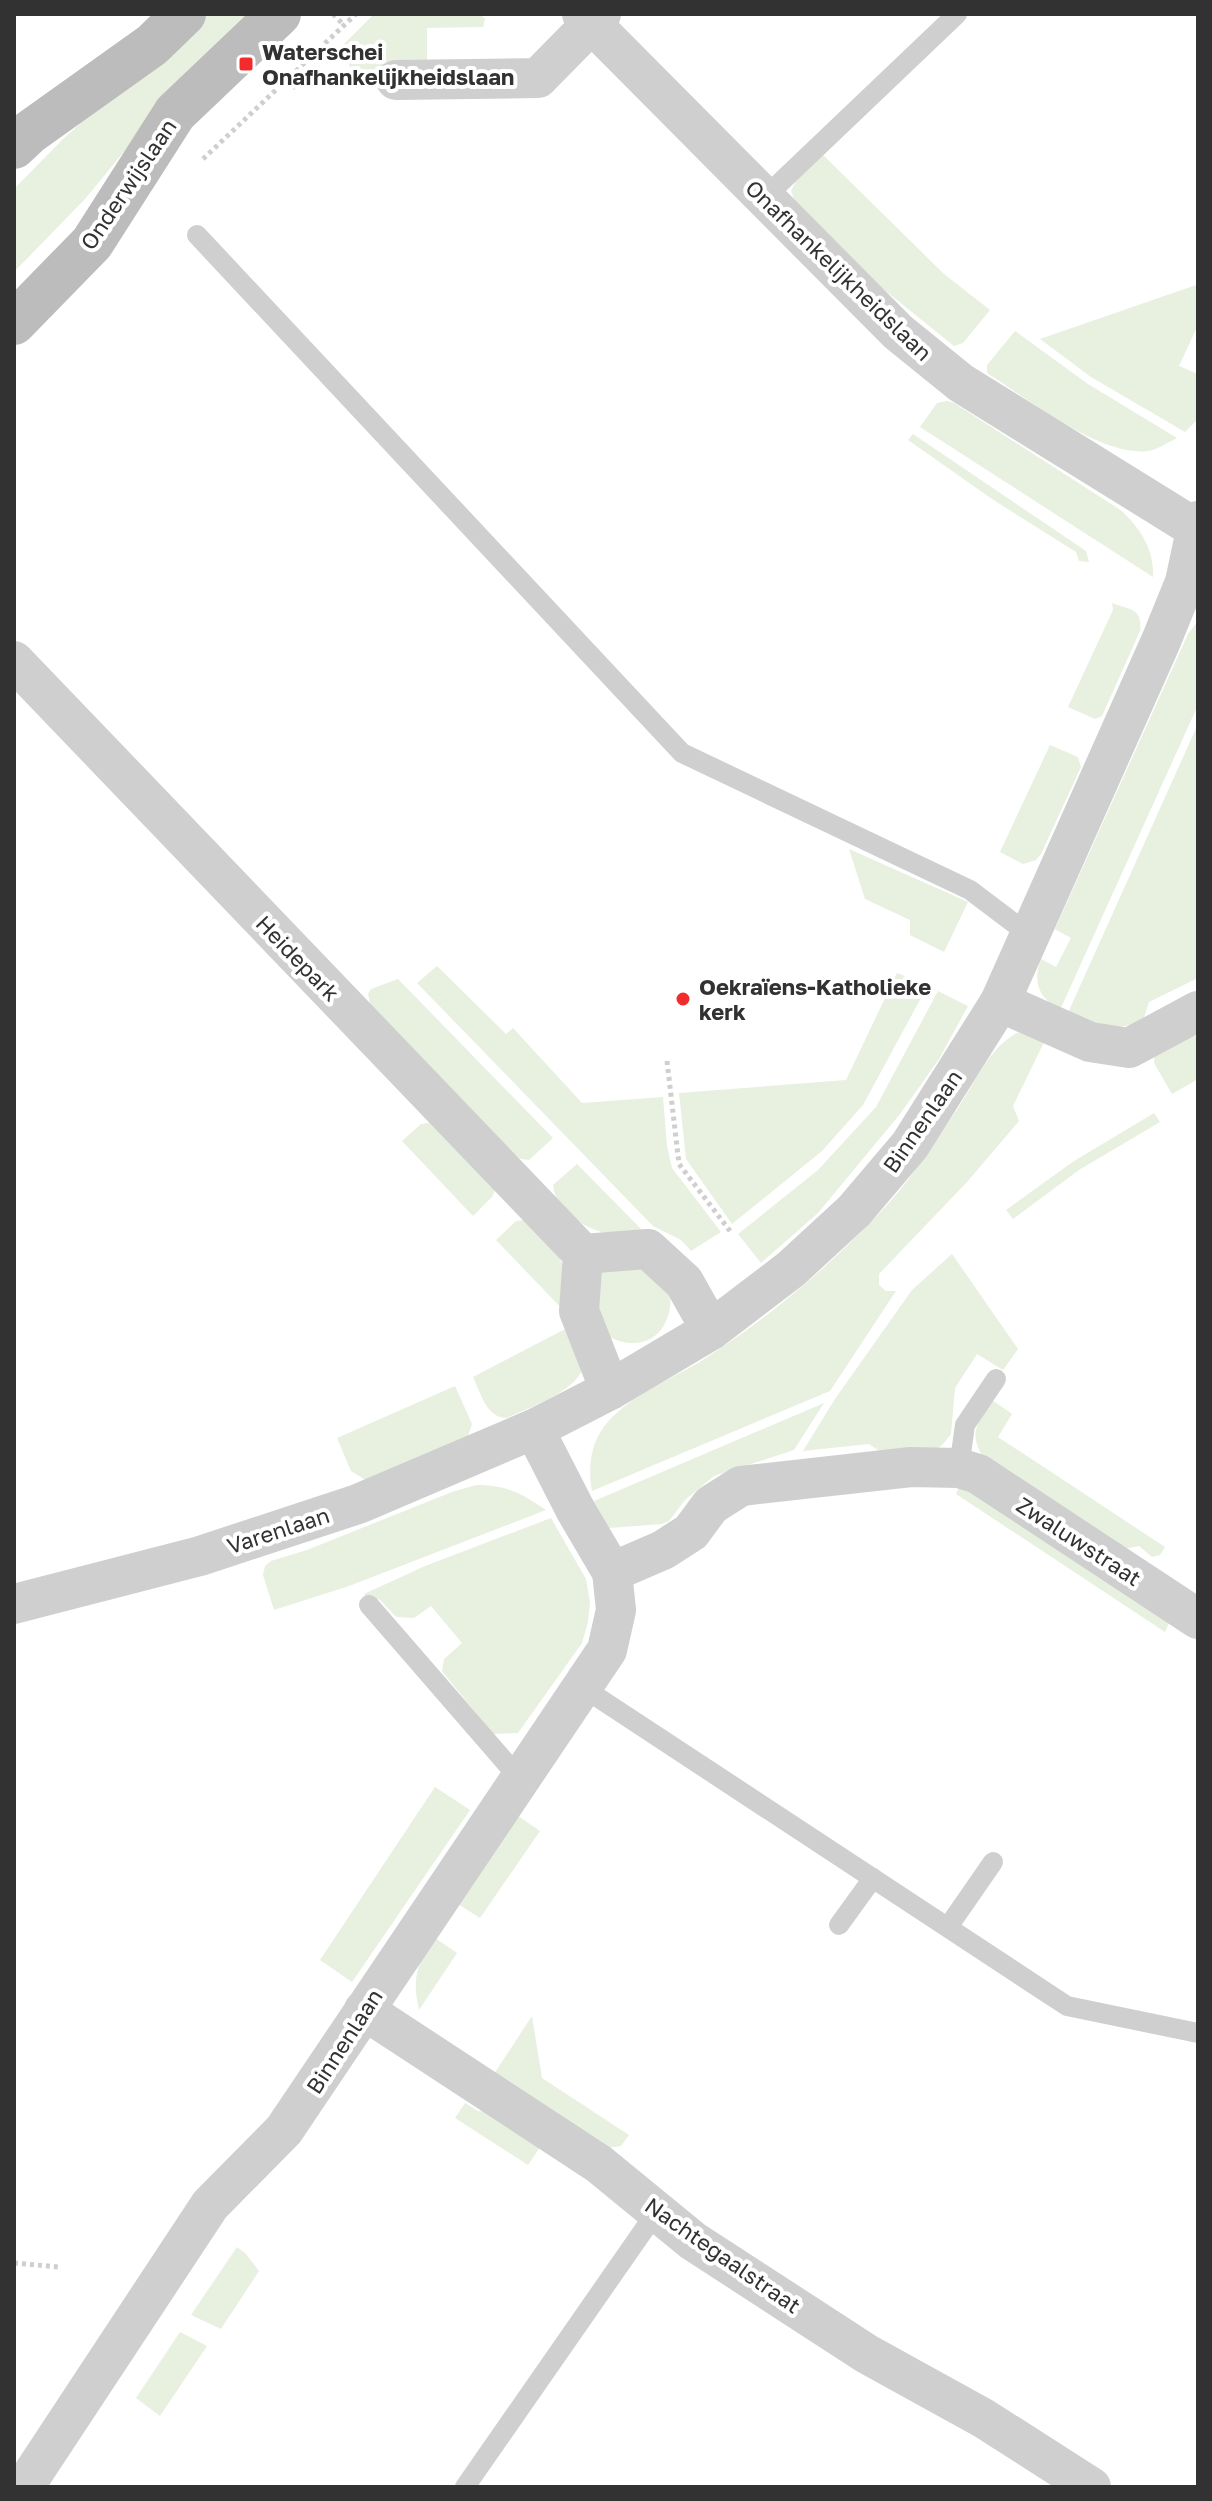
<svg xmlns="http://www.w3.org/2000/svg" width="1212" height="2501" viewBox="0 0 1212 2501" font-family="'Golos Text',sans-serif">
<style>
.green{fill:#e8f0e0}
.lines{fill:none;stroke-linecap:round;stroke-linejoin:round}
.path{stroke:#cfcfcf;stroke-width:5;stroke-dasharray:4 4;stroke-linecap:butt}
.service{stroke:#cfcfcf;stroke-width:20}
.minor{stroke:#cfcfcf;stroke-width:40}
.secondary{stroke:#bcbcbc;stroke-width:44}
.poi-dot{fill:#f22c2d;stroke:#fff;stroke-width:3}
.labels{text-anchor:middle;dominant-baseline:central;stroke-width:8;stroke-linejoin:round;paint-order:stroke}
.poi-label{font-size:22px;font-weight:bold;fill:#323232;stroke:#fff;text-anchor:start}
.street-label{font-size:22px;fill:#323232;stroke:#fff}
</style>
<rect width="100%" height="100%" fill="#fff"/>
<g class="green">
<polygon points="203,14 257,14 164,103 85,199 14,272 14,189 64,138"/>
<polygon points="374,14 480,14 485,19 483,27 427,28 427,64 388,75 351,71 343,45"/>
<polygon points="823,155 944,274 990,310 963,343 954,346 882,288 796,204 791,191 796,181"/>
<polygon points="1196,285 1198,325 1179,366 1198,374 1198,419 1185,432 1091,377 1040,339"/>
<path d="M1015,331L1088,384L1177,438C1169,442 1158,449 1149,451C1101,458 1027,398 987,373V365Z"/>
<path d="M947,401L954,403L1122,511C1141,530 1154,549 1153,577L920,427L937,403Z"/>
<polygon points="913,434 1086,551 1089,562 1079,561 1076,552 992,499 908,440"/>
<path d="M1112,603C1130,610 1143,608 1140,631L1102,716L1095,719L1068,707L1113,610Z"/>
<path d="M1198,621V705L1060,1010C1039,998 1032,982 1041,959L1056,967L1071,938L1055,929L1188,634Z"/>
<path d="M1198,724V978L1149,1002L1143,1021C1109,1032 1099,1029 1067,1015Z"/>
<polygon points="1050,745 1078,757 1081,767 1041,854 1036,860 1023,864 1000,852"/>
<polygon points="849,849 968,902 944,952 910,935 910,920 865,899"/>
<polygon points="437,966 506,1034 513,1028 582,1103 663,1097 667,1146 672,1168 721,1232 691,1251 681,1240 653,1226 417,983"/>
<polygon points="897,973 928,985 863,1105 822,1151 732,1224 686,1159 679,1093 846,1080"/>
<polygon points="398,979 553,1138 529,1160 521,1159 511,1153 371,1008 368,994 371,989"/>
<polygon points="938,991 968,1006 939,1059 900,1114 818,1213 761,1263 738,1234 818,1170 876,1107"/>
<path d="M1019,1032L1046,1038L1013,1106L1019,1121L967,1182L879,1274V1285L886,1291H896L830,1391L592,1491C588,1470 590,1446 603,1428C625,1398 667,1381 698,1363C728,1344 759,1322 787,1299C825,1268 868,1228 900,1190C920,1165 938,1137 956,1111C975,1084 989,1046 1019,1032Z"/>
<polygon points="1190,1032 1198,1038 1198,1079 1172,1094 1154,1063 1155,1051"/>
<polygon points="1154,1113 1160,1122 1079,1170 1013,1219 1006,1210 1074,1161"/>
<polygon points="433,1122 495,1190 492,1197 473,1216 402,1141 421,1124"/>
<path d="M577,1164L646,1234C616,1236 590,1235 568,1212C559,1203 555,1198 553,1185Z"/>
<polygon points="526,1220 557,1252 565,1270 568,1315 496,1240 516,1221"/>
<polygon points="952,1254 1018,1349 1003,1370 977,1354 955,1388 951,1434 943,1444 931,1454 891,1459 869,1444 803,1451 835,1399 912,1290"/>
<path d="M644,1263L670,1290C675,1334 641,1358 603,1333L594,1283L603,1270Z"/>
<path d="M571,1326C574,1336 583,1352 583,1363C584,1389 527,1408 507,1418C486,1418 481,1393 473,1377Z"/>
<polygon points="455,1386 472,1424 468,1436 367,1481 351,1471 337,1438"/>
<path d="M992,1400L1012,1414L998,1437L1165,1547L1160,1555L1152,1557L1139,1546L1120,1550L986,1463C968,1432 975,1429 992,1400Z"/>
<polygon points="824,1403 794,1450 714,1476 685,1500 669,1521 662,1524 609,1528 594,1501"/>
<path d="M476,1485C507,1485 521,1493 546,1510L349,1586L274,1610L263,1575L265,1566L271,1561L307,1550L452,1492Z"/>
<polygon points="960,1485 1169,1623 1165,1632 956,1494"/>
<polygon points="551,1518 586,1579 590,1602 588,1622 582,1643 518,1733 493,1734 442,1671 444,1659 462,1643 431,1606 414,1618 396,1617 379,1599 371,1603 364,1594 425,1566"/>
<polygon points="435,1787 470,1810 352,1982 320,1960"/>
<polygon points="518,1816 540,1831 480,1918 458,1904"/>
<path d="M435,1938L457,1953L419,2010C412,1978 416,1965 435,1938Z"/>
<polygon points="532,2016 542,2078 629,2135 621,2146 608,2148 494,2074"/>
<polygon points="465,2103 478,2111 504,2113 545,2140 528,2165 455,2118"/>
<polygon points="237,2247 246,2254 259,2271 221,2329 191,2315"/>
<polygon points="180,2332 207,2346 160,2416 136,2398"/>
</g>
<g class="lines">
<g class="path">
<polyline points="333,14 344,25"/>
<polyline points="286,81 294,87 355,83"/>
<polyline points="203,159 356,14"/>
<polyline points="667,1061 679,1164 730,1231"/>
<polyline points="14,2263 59,2267"/>
</g>
<g class="service">
<polyline points="764,198 957,14"/>
<polyline points="197,235 682,753 970,890 1031,936"/>
<polyline points="959,1468 965,1425 996,1379"/>
<polyline points="369,1605 520,1779"/>
<polyline points="582,1687 1067,2006 1198,2033"/>
<polyline points="839,1925 873,1878"/>
<polyline points="948,1927 993,1862"/>
<polyline points="465,2487 657,2211"/>
</g>
<g class="minor">
<polyline points="582,14 898,332 961,383 1198,530"/>
<polyline points="396,80 538,78 601,14"/>
<polyline points="14,661 583,1254 579,1311 610,1390"/>
<polyline points="1000,1002 1090,1042 1129,1048 1198,1011"/>
<polyline points="583,1254 648,1249 684,1282 711,1330"/>
<polyline points="612,1572 663,1550 691,1532 711,1505 741,1486 911,1467 959,1468 978,1474 1198,1619"/>
<polyline points="14,1604 200,1556 358,1504 534,1429 610,1390 711,1330 791,1269 854,1211 910,1145 1000,1002 1161,641 1185,582 1198,521"/>
<polyline points="364,2010 599,2164 693,2241 867,2354 983,2418 1091,2487"/>
<polyline points="24,2487 210,2205 284,2130 607,1650 616,1610 612,1572 575,1509 534,1429"/>
</g>
<g class="secondary">
<polyline points="14,147 30,132 152,45 184,14"/>
<polyline points="14,323 92,243 175,113 279,14"/>
</g>
</g>
<g class="poi-dot">
<rect x="238" y="56" width="16" height="16" rx="4"/>
<circle cx="683" cy="999" r="8"/>
</g>
<g class="labels">
<g class="poi-label">
<text x="262" y="51">Waterschei<tspan x="262" dy="25">Onafhankelijkheidslaan</tspan></text>
<text x="699" y="986">Oekraïens-Katholieke<tspan x="699" dy="25">kerk</tspan></text>
</g>
<g class="street-label">
<text transform="translate(128 184) rotate(-56)">Onderwijslaan</text>
<text transform="translate(839 270) rotate(44)">Onafhankelijkheidslaan</text>
<text transform="translate(298 958) rotate(46)">Heidepark</text>
<text transform="translate(922 1121) rotate(-55)">Binnenlaan</text>
<text transform="translate(278 1530) rotate(-18)">Varenlaan</text>
<text transform="translate(1079 1541) rotate(33)">Zwaluwstraat</text>
<text transform="translate(344 2041) rotate(-57)">Binnenlaan</text>
<text transform="translate(723 2255) rotate(35)">Nachtegaalstraat</text>
</g>
</g>
<rect width="1212" height="2501" fill="none" stroke="#323232" stroke-width="32"/>
</svg>
